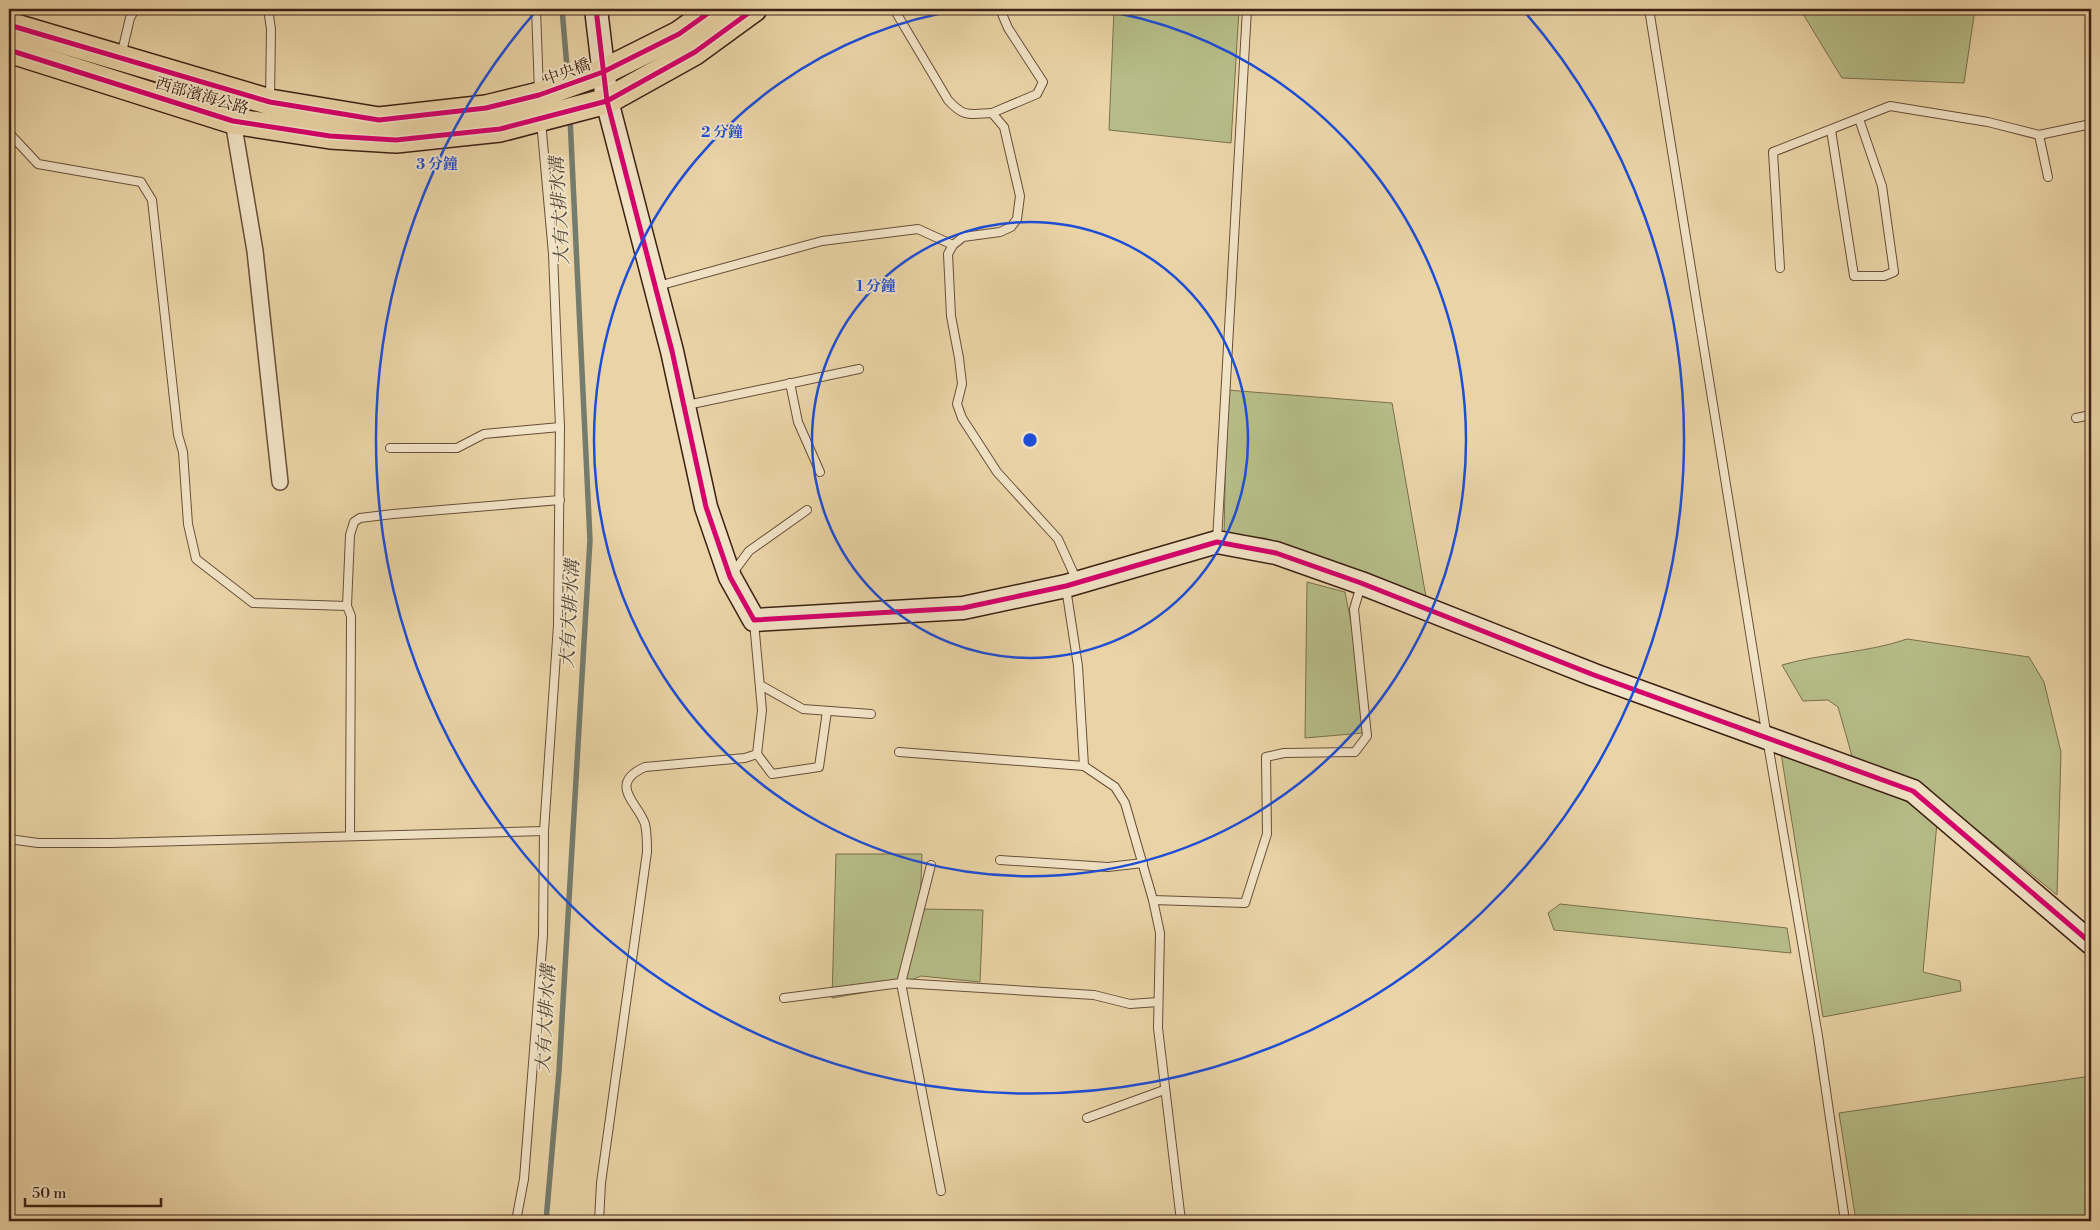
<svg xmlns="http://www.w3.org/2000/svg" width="2100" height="1230" viewBox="0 0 2100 1230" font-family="'Libre Bodoni','Noto Serif TC',serif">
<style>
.green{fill:#b6bd88;stroke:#7a6f4e}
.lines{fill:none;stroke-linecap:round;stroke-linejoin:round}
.stream{stroke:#747c6d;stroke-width:5.5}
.lane-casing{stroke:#694e38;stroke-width:10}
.street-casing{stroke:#694e38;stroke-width:18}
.secondary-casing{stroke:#3e2113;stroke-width:25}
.primary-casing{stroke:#3e2113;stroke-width:28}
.lane{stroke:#f1e3c6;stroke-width:8}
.street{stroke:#f1e3c6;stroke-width:15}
.secondary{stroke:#f1e3c6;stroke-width:22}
.primary{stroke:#ead4a7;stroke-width:25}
.cycleway-casing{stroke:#f1e3c6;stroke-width:8}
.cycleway{stroke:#d6006c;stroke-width:5}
.ring{fill:none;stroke:#1d4ed8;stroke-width:2.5}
.labels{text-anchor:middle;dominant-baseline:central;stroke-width:4;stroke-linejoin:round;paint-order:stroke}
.street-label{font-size:16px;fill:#3e2113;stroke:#f1e3c6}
.water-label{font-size:18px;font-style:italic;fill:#544738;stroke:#f1e3c6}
.centre{fill:#1d4ed8;stroke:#f1e3c6;stroke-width:2.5}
.ring-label{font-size:15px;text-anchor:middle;font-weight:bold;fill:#1d4ed8;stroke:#f1e3c6;stroke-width:4;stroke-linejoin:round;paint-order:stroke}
</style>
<rect width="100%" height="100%" fill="#ead4a7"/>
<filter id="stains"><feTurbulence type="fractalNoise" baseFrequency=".004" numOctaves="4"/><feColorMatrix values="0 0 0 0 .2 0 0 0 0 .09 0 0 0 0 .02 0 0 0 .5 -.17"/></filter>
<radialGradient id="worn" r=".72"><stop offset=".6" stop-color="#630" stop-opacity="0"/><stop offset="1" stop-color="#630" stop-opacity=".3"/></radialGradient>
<g class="green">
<polygon points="1114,9 1239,9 1231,143 1109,130"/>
<polygon points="1800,9 1975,9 1964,83 1842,78"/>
<polygon points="1227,390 1392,403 1426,597 1265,538 1242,536 1224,537"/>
<polygon points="1307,582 1345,592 1367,706 1363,733 1305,738"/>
<path d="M1907,639L2029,657L2044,682L2061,752L2057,895L1921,784L1852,756L1838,707L1828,700L1803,701L1782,665C1823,653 1867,653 1907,639Z"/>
<path d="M1781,753C1835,772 1893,785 1937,823L1923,972L1960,981L1961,991L1823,1017Z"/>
<polygon points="836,854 922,854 920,909 983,910 980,982 921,976 891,988 832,998"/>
<polygon points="1560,904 1787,928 1791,953 1554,930 1548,913"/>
<polygon points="2091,1076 2091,1221 1856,1221 1839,1113"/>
</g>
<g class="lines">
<g class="stream">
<polyline points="562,9 568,79"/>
<polyline points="546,1221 559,1071 590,540 570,118"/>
</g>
<defs>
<g id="lane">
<polyline points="268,9 271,29 270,99"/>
<polyline points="536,9 539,92"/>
<path d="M894,9L948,100C964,118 970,114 992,113L1004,127L1020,196L1017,219L1011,227L1000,232L963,237L953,245L948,254L951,316L959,358L962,384L957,404L962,418L997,472L1058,539L1077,581"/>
<polyline points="1649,9 1767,738 1818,1036 1845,1221"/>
<polyline points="121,56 130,18 135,9"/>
<polyline points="992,113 1037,94 1043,82 1008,28 1000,9"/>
<polyline points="1831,130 1854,276 1884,276 1894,272 1882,186 1859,119"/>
<polyline points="9,133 38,164 141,182 152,200 178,435 183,452 188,524 196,559 253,603 347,606"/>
<polyline points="2048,177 2039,135 2091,124"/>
<polyline points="1780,268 1773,152 1890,106 1988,122 2039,135"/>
<polyline points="658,286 822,241 918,229 953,245"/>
<polyline points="790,383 798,422 820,472"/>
<polyline points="687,405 859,369"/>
<polyline points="2076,418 2091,415"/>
<polyline points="390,448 457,448 484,434 560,427"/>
<polyline points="1217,541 1247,9"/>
<polyline points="732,574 749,551 807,510"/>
<polyline points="1066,588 1078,666 1084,766 1115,787 1125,803 1153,900 1160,933 1158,1028 1181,1221"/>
<polyline points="762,686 803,709 871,714"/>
<polyline points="899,752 1084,766"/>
<polyline points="757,754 772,774 819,767 827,711"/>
<polyline points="350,835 351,616 347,606 350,535 354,522 360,518 393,514 560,500"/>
<polyline points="9,839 38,843 111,843 544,831"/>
<polyline points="1000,860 1108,867 1143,863"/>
<polyline points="931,865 901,983 941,1191"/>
<polyline points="1153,900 1245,903 1267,834 1266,757 1284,753 1355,752 1367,736 1354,609 1361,585"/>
<polyline points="784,998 901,983 1094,995 1130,1004 1158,1002"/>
<polyline points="1087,1118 1164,1090"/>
<polyline points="516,1221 524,1179 543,935 544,831 558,625 560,427 553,254 541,121"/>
<path d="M599,1221L601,1183L647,852C647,843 647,832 645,824C638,803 607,784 645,767L745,758L757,754L762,710L754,622"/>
</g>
<polyline id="street" points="233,121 255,251 280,482"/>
<polyline id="secondary" points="596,9 607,101 672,351 706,507 730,577 754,620 963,608 1066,586 1217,542 1276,553 1361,583 1594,675 1913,791 2091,943"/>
<g id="primary">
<polyline points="9,25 270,102 379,120 486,108 539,95 603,72 679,34 714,9"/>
<polyline points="9,50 233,121 330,136 396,140 500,129 607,101 695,52 754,9"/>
</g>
</defs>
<use href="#lane" class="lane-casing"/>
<use href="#street" class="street-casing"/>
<use href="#secondary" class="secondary-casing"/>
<use href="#primary" class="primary-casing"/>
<use href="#lane" class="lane"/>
<use href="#street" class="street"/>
<use href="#secondary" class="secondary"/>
<use href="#primary" class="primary"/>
<defs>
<g id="cycleway">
<polyline points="596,9 607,101 672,351 706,507 730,577 754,620 963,608 1066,586 1217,542 1276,553 1361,583 1594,675 1913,791 2091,943"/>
<polyline points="9,25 270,102 379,120 486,108 539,95 603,72 679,34 714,9"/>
<polyline points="9,50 233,121 330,136 396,140 500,129 607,101 695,52 754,9"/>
</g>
</defs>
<use href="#cycleway" class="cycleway-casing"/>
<use href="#cycleway" class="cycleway"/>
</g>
<g class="ring">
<circle cx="1030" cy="440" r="218"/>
<path d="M1094 9A436 436 0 1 1 966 9"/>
<path d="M1524 11A654 654 0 1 1 536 11"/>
</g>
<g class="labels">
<g class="street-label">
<text transform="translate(567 72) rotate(-20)">中央橋</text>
<text transform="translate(202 96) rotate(16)">西部濱海公路</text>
</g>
<g class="water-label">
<text transform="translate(560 211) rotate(-93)">大有大排水溝</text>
<text transform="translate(570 614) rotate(-87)">大有大排水溝</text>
<text transform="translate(546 1019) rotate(-87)">大有大排水溝</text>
</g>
</g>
<circle cx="1030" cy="440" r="8" class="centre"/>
<g class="ring-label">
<text x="722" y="137">2 分鐘</text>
<text x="437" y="169">3 分鐘</text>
<text x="876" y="291">1 分鐘</text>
</g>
<rect width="2100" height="1230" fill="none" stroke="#ead4a7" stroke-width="30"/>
<rect x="10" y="10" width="2080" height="1210" fill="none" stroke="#3e2113" stroke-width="2.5"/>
<rect x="15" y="15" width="2070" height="1200" fill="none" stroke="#3e2113"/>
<path d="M25 1198v8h136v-8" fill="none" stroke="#3e2113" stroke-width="2.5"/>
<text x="32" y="1198" font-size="15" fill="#3e2113" stroke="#f1e3c6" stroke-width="4" paint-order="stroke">50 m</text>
<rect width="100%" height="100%" filter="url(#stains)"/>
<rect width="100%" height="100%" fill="url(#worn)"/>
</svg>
